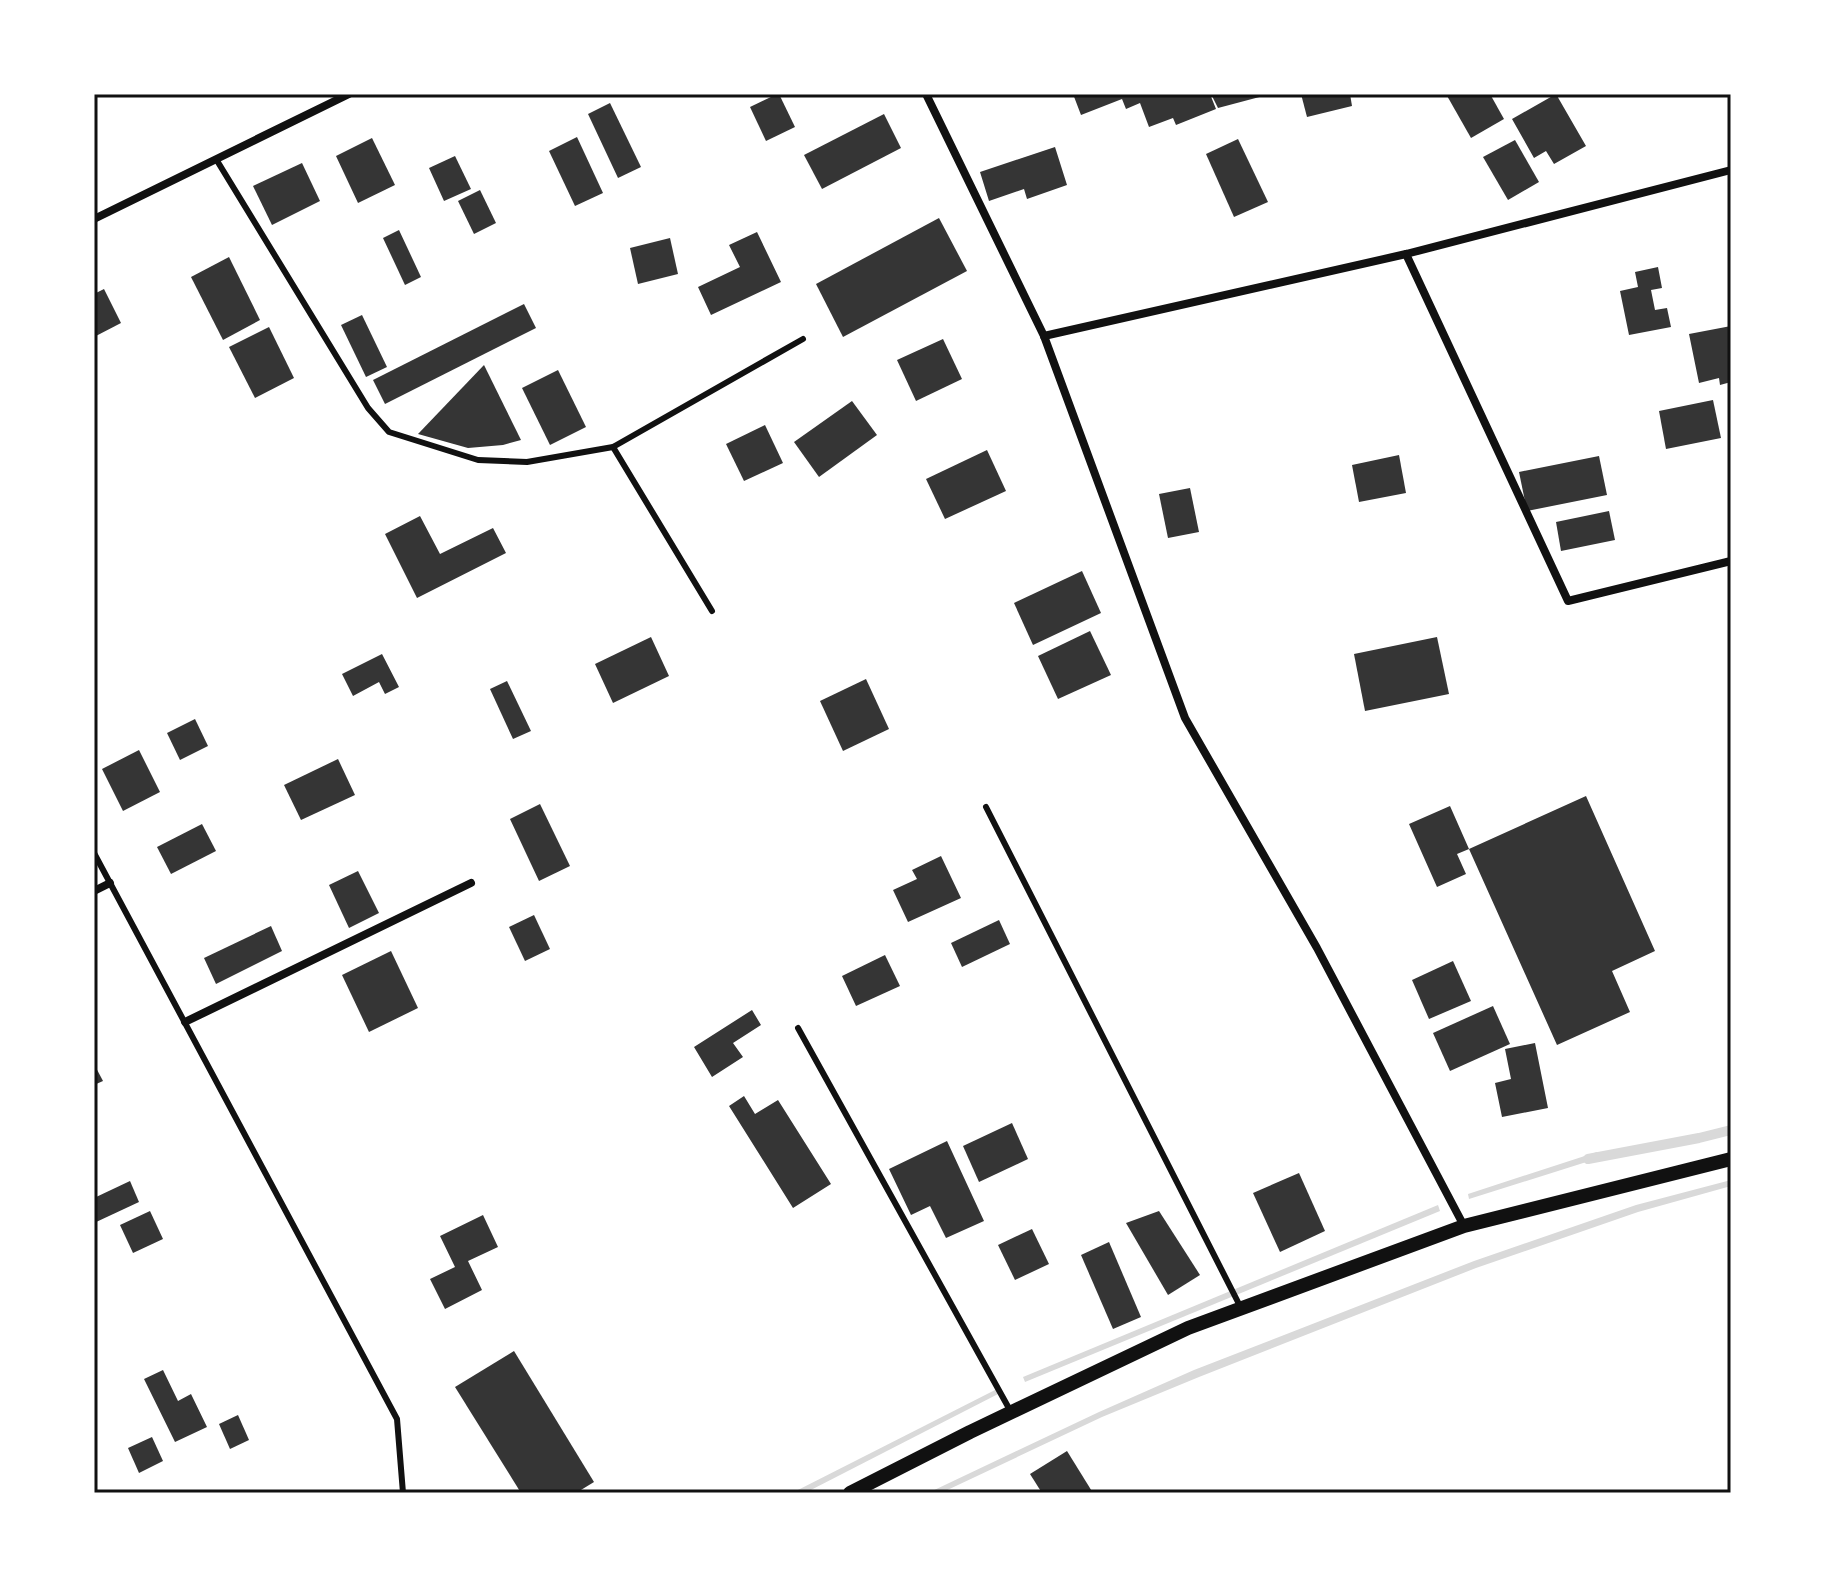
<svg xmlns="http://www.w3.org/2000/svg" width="1825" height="1587" viewBox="0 0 1825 1587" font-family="'Fira Sans',sans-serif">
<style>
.water{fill:#d9d9d9}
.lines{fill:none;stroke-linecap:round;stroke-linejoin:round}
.stream{stroke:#d9d9d9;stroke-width:10}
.building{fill:#353535}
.service{stroke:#111;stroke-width:6}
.minor{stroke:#111;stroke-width:8}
.tertiary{stroke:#111;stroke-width:14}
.neatline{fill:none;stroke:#111;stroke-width:3}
</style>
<rect width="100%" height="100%" fill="#fff"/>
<g class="water">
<polygon points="1597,1152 1599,1158 1469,1199 1468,1194"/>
<polygon points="1731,1180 1731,1186 1638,1212 1476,1268 1199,1377 1102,1417 941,1493 928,1493 1099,1412 1194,1370 1474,1261 1636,1205"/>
<polygon points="1438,1205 1440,1211 1025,1382 1023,1377"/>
<polygon points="997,1389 1000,1393 805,1493 792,1493"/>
</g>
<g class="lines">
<polyline class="stream" points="1588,1159 1699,1138 1731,1130"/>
</g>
<g class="building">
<polygon points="777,94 779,94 795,127 766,141 750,107"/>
<polygon points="1073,94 1210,94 1216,109 1176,125 1173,118 1149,127 1140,103 1126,109 1122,99 1081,115"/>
<polygon points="1211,94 1267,94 1267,95 1218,108"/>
<polygon points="1301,94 1350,94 1352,106 1307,117"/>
<polygon points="1446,94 1490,94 1504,119 1471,138"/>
<polygon points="1556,94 1586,146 1554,164 1546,151 1534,158 1512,119"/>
<polygon points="610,103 641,167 618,178 588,114"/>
<polygon points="884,114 901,148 822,189 804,155"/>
<polygon points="577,137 603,193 575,206 549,151"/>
<polygon points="372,138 395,185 358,203 336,156"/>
<polygon points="1238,139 1268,202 1234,217 1206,154"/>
<polygon points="1515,140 1539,182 1508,200 1483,157"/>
<polygon points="1055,147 1067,185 1027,199 1024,189 989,201 980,172"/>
<polygon points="455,156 471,189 444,201 429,168"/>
<polygon points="302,163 320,201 272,225 253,186"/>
<polygon points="480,190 496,223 474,234 458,201"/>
<polygon points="939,218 967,271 843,337 816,284"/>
<polygon points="399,230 421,277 405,285 383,238"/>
<polygon points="757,232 781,282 711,315 698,287 740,267 729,245"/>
<polygon points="670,238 678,274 638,284 630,248"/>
<polygon points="229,257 260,320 223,340 191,277"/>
<polygon points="1658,267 1662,288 1651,290 1655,310 1667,308 1671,327 1629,335 1620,291 1638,287 1635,272"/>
<polygon points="104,289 121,323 94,337 94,294"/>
<polygon points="524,304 536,328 385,404 373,380"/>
<polygon points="362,315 387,367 366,377 341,325"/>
<polygon points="1731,326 1731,382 1720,385 1719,378 1699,383 1689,334"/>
<polygon points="269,327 294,378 255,398 229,347"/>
<polygon points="943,339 962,379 916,401 897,360"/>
<polygon points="484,365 521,440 503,445 468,448 418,434"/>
<polygon points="558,370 586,427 550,445 522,388"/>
<polygon points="1713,400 1721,438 1666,449 1659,411"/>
<polygon points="852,401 877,435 819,477 794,442"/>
<polygon points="765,425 783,463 744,481 726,444"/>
<polygon points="987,450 1006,491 945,519 926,479"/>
<polygon points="1399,455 1406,493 1359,502 1352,465"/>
<polygon points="1599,456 1607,495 1527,511 1519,472"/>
<polygon points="1190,488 1199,532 1168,538 1159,494"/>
<polygon points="1609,511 1615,540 1561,551 1556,522"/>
<polygon points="420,516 440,554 493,528 506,553 417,598 385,534"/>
<polygon points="1082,571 1101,613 1033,645 1014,603"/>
<polygon points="1090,631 1111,675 1058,699 1038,656"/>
<polygon points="651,637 669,676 613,703 595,664"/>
<polygon points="1437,637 1449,694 1365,711 1354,654"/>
<polygon points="382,654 399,687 385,694 379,682 353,696 342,674"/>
<polygon points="866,679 889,729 843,751 820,701"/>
<polygon points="507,681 531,731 513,739 490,689"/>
<polygon points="195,719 208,746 180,760 167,733"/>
<polygon points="139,750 160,792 123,811 102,769"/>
<polygon points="338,759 355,795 301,820 284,785"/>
<polygon points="1586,796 1655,951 1612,971 1630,1012 1557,1045 1469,849"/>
<polygon points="540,804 570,866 539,881 510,819"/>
<polygon points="1450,806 1469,849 1457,854 1466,874 1437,887 1409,824"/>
<polygon points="202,824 216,851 171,874 157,847"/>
<polygon points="941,856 961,898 908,922 893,890 917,879 912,870"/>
<polygon points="358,871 379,913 349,928 329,885"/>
<polygon points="534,915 550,949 525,961 509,927"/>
<polygon points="999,920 1010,944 962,967 951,943"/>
<polygon points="271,926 282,951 216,984 204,958"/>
<polygon points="391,951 418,1008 369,1032 342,975"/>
<polygon points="885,955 900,986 856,1006 842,976"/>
<polygon points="1453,961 1471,1001 1429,1019 1412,980"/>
<polygon points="1493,1006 1510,1044 1450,1071 1433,1033"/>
<polygon points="752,1010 761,1025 733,1043 743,1057 712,1077 694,1047"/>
<polygon points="1535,1043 1548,1108 1502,1117 1495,1083 1511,1079 1505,1049"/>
<polygon points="94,1064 103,1081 94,1085"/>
<polygon points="744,1096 755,1114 778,1100 831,1184 793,1208 729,1106"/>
<polygon points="1012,1123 1028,1159 979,1182 963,1146"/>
<polygon points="947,1141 984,1221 946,1238 930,1206 911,1215 889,1169"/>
<polygon points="1299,1173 1325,1231 1280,1252 1253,1193"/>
<polygon points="130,1181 139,1202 94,1223 94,1198"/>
<polygon points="150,1211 163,1239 133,1253 120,1225"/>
<polygon points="1159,1211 1200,1275 1168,1295 1126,1223"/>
<polygon points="483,1215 498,1247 468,1261 482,1290 445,1309 430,1279 455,1267 440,1236"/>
<polygon points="1032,1229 1049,1264 1015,1280 998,1245"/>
<polygon points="1109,1242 1141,1317 1113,1329 1081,1255"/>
<polygon points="514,1351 594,1482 576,1493 521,1493 455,1387"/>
<polygon points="163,1370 178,1401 191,1394 207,1427 175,1442 144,1379"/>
<polygon points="238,1415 249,1440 230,1449 219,1424"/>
<polygon points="152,1437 163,1461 139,1473 128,1448"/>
<polygon points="1067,1451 1093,1493 1042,1493 1030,1474"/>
</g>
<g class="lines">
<g class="service">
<polyline points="216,159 368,408 389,432 478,460 527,462 613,447 803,339"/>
<polyline points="613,447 712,611"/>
<polyline points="986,807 1241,1308"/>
<polyline points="94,853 397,1419 403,1493"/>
<polyline points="798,1028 1011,1412"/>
</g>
<g class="minor">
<polyline points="926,94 1044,336 1185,718 1317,948 1464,1226"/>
<polyline points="94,219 349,94"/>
<polyline points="1406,254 1568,601 1731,561"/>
<polyline points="1044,336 1406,254 1731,170"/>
<polyline points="94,891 110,883"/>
<polyline points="185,1022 471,883"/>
</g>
<polyline class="tertiary" points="850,1493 970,1432 1188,1328 1464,1226 1731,1159"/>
</g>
<rect width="1825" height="1587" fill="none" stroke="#ffffff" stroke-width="192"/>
<rect x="96" y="96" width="1633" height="1395" class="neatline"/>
</svg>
